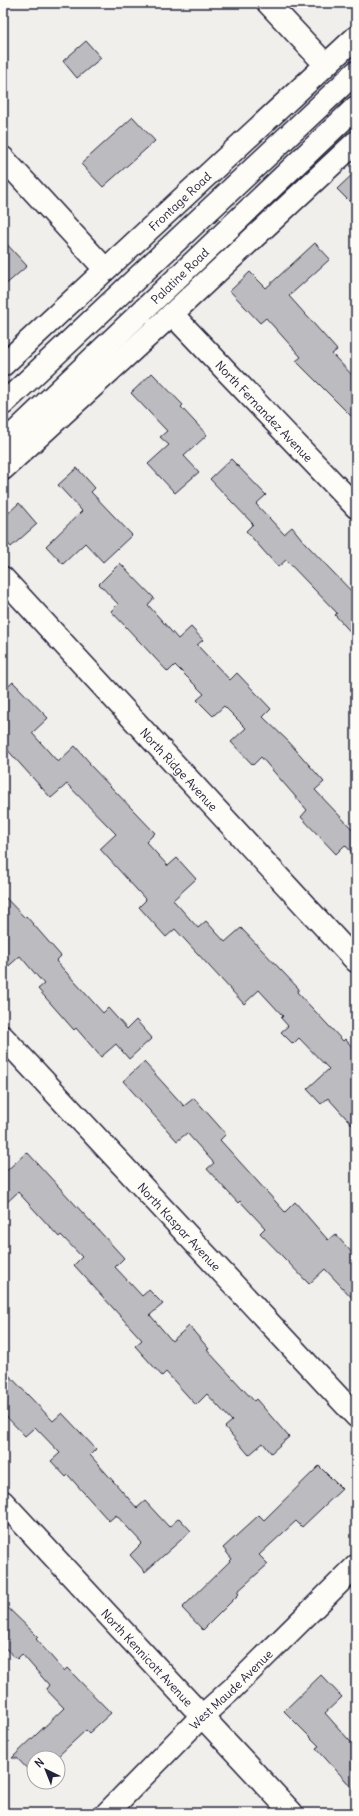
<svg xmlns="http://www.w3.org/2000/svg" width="359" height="1816" viewBox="0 0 359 1816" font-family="Delius,sans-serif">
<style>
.building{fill:#bcbcc0;stroke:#22223b}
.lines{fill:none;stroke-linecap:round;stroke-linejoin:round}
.minor-casing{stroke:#22223b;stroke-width:25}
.highway-casing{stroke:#22223b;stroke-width:25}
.minor{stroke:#fdfcf7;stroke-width:22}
.highway{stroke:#fdfcf7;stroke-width:22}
.labels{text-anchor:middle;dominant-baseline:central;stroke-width:4;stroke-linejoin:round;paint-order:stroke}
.street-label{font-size:12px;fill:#22223b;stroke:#fdfcf7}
</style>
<rect width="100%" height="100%" fill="#f0efec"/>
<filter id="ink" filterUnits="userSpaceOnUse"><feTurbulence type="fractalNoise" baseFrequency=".025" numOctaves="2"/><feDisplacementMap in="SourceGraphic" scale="8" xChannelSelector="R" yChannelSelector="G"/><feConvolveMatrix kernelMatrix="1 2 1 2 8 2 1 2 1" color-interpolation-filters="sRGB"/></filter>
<g filter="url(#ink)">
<g class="building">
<polygon points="86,41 101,58 77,78 63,61"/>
<polygon points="133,117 155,141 103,187 81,164"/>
<polygon points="356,171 356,208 337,189"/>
<polygon points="3,240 27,266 3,287"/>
<polygon points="315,243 330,259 289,296 337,350 332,354 356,379 356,421 296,361 301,357 266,318 260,323 230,291 250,272 266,288"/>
<polygon points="152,373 183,405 181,407 207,435 184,456 199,472 175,493 148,464 169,445 160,437 167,431 131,393"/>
<polygon points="231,459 266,495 256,504 284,534 292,527 305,543 356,596 356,638 335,615 337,613 286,560 278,567 246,531 253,524 210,479"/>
<polygon points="77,468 95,488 91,492 132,535 103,562 85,543 63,564 46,546 82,511 58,485"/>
<polygon points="19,503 37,524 11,547 3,538 3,518"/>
<polygon points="120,563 154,598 148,605 178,639 191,627 203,640 197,645 230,680 237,673 271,709 263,717 289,742 324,782 315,790 356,833 356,857 345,845 336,854 301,817 307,810 261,757 253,765 231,742 246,728 224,706 213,716 197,700 204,694 175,665 168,672 111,611 118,604 99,584"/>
<polygon points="13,682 48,718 32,733 58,762 75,746 90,763 89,764 155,833 146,842 168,866 177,858 196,879 173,900 198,928 206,921 225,942 241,928 299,989 297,992 343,1041 345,1039 356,1051 356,1129 328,1098 321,1104 307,1089 329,1069 299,1038 293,1044 281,1032 288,1026 281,1018 283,1016 259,990 244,1004 175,929 166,937 139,907 146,900 100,849 116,834 67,784 51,798 3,745 3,691"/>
<polygon points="3,895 25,918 26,916 61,956 56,961 103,1013 108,1008 127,1029 136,1020 152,1038 129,1059 116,1044 101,1057 76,1028 74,1030 38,989 44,984 20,956 3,971"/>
<polygon points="144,1062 184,1106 194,1098 226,1134 220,1140 285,1212 295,1202 328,1240 335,1234 356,1257 356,1302 325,1269 309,1284 260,1233 265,1228 240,1201 238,1203 207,1169 214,1163 187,1133 177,1141 123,1081"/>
<polygon points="27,1152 124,1258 115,1267 142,1296 149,1290 163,1304 150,1315 172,1341 189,1326 209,1349 207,1350 254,1401 256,1399 289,1437 271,1453 263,1443 249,1455 225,1427 232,1421 207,1394 196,1405 166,1372 162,1376 135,1346 142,1340 74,1265 82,1257 61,1235 59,1237 18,1192 3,1206 3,1174"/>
<polygon points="3,1369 53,1421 62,1413 96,1449 90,1455 137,1508 145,1501 169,1527 179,1518 191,1531 145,1572 130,1555 142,1543 116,1515 109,1521 68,1475 66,1477 51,1461 60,1453 35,1427 25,1436 3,1413"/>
<polygon points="319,1466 342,1489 302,1527 296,1521 259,1555 268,1564 237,1592 239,1594 203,1630 182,1608 232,1559 223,1548 259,1515 264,1520"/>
<polygon points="3,1603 38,1637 36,1639 64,1671 67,1668 111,1713 89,1733 86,1730 56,1758 34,1758 34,1776 17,1758 12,1758 64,1708 46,1689 49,1685 22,1654 17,1659 3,1646"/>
<polygon points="321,1675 342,1697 325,1713 356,1748 356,1792 316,1748 319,1746 284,1711"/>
</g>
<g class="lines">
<defs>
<g id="minor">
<polyline points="268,3 326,65"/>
<polyline points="3,158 105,269"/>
<path id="s1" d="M172,314L356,507"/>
<path id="s2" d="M3,365L356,37"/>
<polyline points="3,469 172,314 356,142"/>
<path id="s3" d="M3,578L356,961"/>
<path id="s4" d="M3,1037L356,1416"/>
<path id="s5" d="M3,1502L292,1813"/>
<path id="s6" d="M107,1813L202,1716L232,1689L356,1566"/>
</g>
<g id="highway">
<polyline points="3,404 356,72"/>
<path id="s7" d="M3,444L356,107"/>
</g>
</defs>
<use href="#minor" class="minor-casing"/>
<use href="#highway" class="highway-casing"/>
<use href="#minor" class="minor"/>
<use href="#highway" class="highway"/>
</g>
</g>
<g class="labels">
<g class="street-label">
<text stroke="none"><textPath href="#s2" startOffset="241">Frontage Road</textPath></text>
<text stroke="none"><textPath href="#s7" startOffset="244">Palatine Road</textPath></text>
<text stroke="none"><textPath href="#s1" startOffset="134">North Fernandez Avenue</textPath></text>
<text stroke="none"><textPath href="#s3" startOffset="260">North Ridge Avenue</textPath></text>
<text stroke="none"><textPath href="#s4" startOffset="259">North Kaspar Avenue</textPath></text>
<text stroke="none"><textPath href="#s5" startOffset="212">North Kennicott Avenue</textPath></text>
<text stroke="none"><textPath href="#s6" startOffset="175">West Maude Avenue</textPath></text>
</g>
</g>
<rect width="359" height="1816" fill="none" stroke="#fdfcf7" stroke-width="16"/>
<rect x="8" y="8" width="343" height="1800" fill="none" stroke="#22223b" stroke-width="1.5" filter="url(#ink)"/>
<g transform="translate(46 1770) rotate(317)"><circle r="19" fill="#fdfcf7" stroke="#a5a5ac"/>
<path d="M0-3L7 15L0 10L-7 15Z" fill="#22223b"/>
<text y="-6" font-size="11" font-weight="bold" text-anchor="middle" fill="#22223b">N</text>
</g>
</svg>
